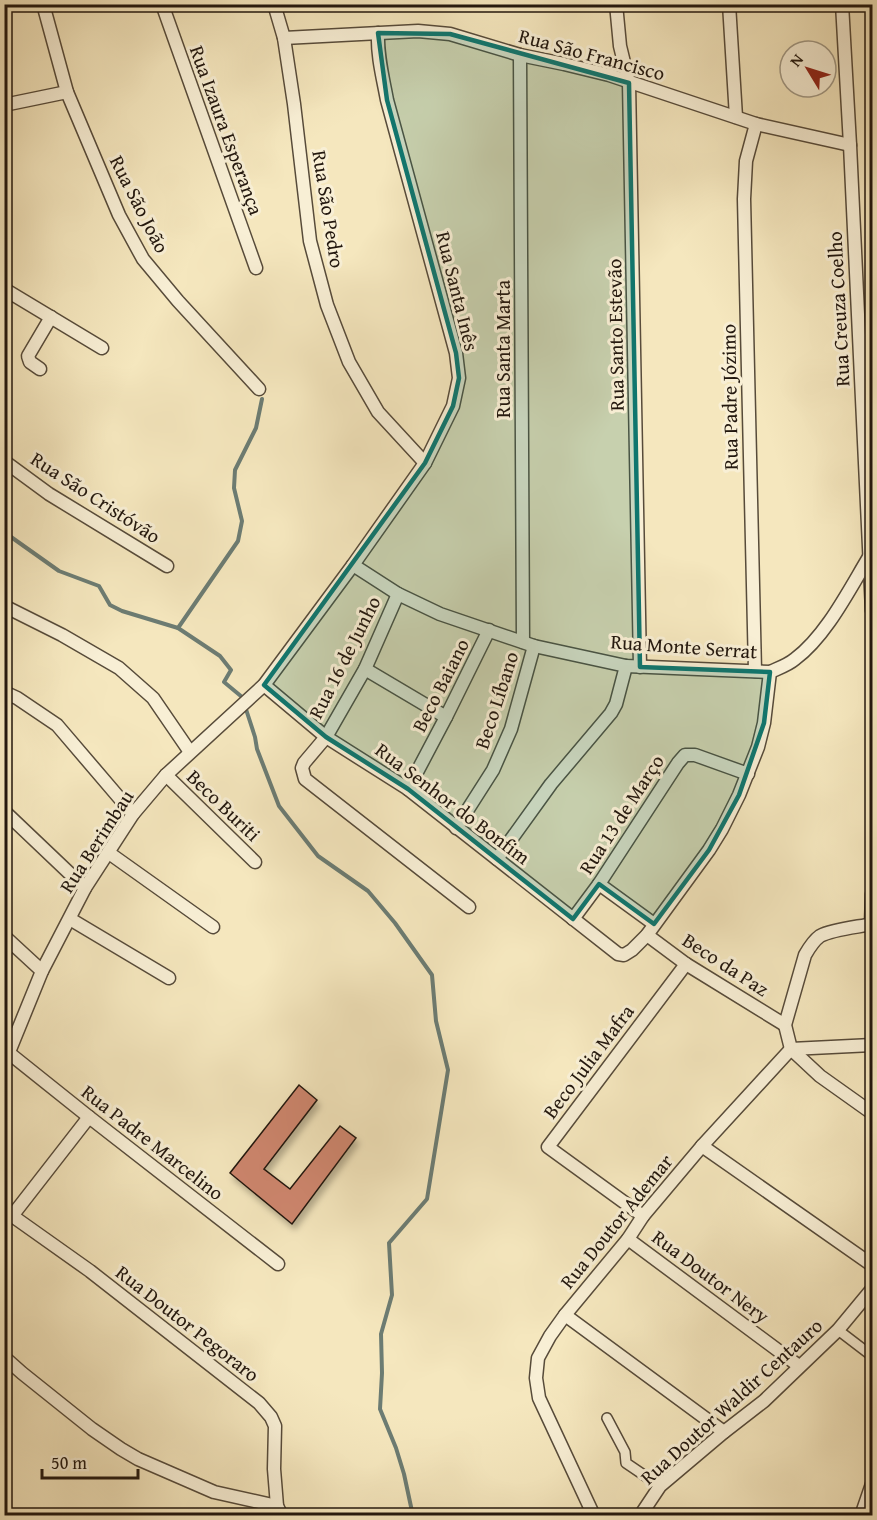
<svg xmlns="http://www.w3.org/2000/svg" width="877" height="1520" viewBox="0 0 877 1520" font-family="'Gentium Book Plus',serif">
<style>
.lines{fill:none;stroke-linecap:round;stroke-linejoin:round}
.stream{stroke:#6c7c73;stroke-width:4}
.building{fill:#ce866e;stroke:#22170e;stroke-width:1.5;filter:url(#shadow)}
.pedestrian-casing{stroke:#574b3a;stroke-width:12}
.minor-casing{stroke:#574b3a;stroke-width:15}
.pedestrian{stroke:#f8efd5;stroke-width:9}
.minor{stroke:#f8efd5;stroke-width:12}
.marked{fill:#0f766e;fill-opacity:0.2;stroke:#0f766e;stroke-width:4.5;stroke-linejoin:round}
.labels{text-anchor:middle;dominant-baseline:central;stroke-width:6;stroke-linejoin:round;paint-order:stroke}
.street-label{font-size:20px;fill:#22170e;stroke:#f8efd5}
</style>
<defs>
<filter id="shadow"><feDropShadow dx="3" dy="5.5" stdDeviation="3" flood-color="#0004"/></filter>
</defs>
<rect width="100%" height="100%" fill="#f5e7be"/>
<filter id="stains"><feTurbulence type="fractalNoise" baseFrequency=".00333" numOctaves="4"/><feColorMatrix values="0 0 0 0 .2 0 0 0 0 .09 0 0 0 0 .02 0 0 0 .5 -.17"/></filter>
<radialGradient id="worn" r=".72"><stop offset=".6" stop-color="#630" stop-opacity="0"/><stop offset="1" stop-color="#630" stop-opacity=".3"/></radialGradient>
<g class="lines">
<g class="stream">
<polyline points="4,532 59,571 99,586 110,605 122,611 178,628 220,656 231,670 224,682 242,697 255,737 257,749 279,806 318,856 368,891 395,923 432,975 436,1021 448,1070 427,1199 389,1243 392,1295 381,1334 382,1373 380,1409 396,1448 404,1474 413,1516"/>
<polyline points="178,628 238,541 242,521 234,488 235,470 256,428 262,399"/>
</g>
</g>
<polygon class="building" points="299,1085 317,1100 264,1169 290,1189 340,1126 356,1138 292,1224 230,1173"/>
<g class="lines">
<defs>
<g id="pedestrian">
<polyline points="838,1330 872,1356"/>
<polyline points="607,1418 625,1452 626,1463 660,1486"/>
</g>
<g id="minor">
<polyline points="43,4 67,92 119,215 143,259 178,301 259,389"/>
<polyline points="162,4 256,268"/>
<polyline points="274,4 284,38 294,104 310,241 327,305 349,362 378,412 425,463"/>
<polyline points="616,4 620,46 629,83 640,667"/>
<polyline points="729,4 736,117"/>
<polyline points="842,4 850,145 872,611"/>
<polyline points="284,38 418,31 450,34 520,55 564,64 609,75 756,124 850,145"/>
<polyline points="520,55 523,642"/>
<polyline points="4,105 67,92"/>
<polyline points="4,289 102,348"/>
<polyline points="40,369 30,362 28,356 51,317"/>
<polyline points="4,461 49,494 167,566"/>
<path d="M353,565L398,594L440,614L534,646L626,666L770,672C779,668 788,665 795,659C826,636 849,590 869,557"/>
<polyline points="398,594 365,669 326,737 304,763 302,768 305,779 469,907"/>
<polyline points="4,606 62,635 119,668 153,698 190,752"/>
<polyline points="365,669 446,717"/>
<polyline points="755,671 744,199 746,161 756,124"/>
<polyline points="264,685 326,737 408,789 618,954 624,955 632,950 647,935 709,850 722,829 739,795 758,747 764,723 770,672"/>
<polyline points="4,692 17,698 57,725 133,814"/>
<polyline points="166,775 255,862"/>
<polyline points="408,789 446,717 489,630"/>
<polyline points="4,811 85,888"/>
<polyline points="456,828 493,770 511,729 534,646"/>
<polyline points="109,853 213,927"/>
<polyline points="497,859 551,784 611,713 616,704 626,666"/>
<polyline points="599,884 654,924"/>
<polyline points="70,919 169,978"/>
<polyline points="573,919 599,884 678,763 685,755 695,755 748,774"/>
<polyline points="871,924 872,894"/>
<polyline points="647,935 686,964 785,1025"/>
<polyline points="4,936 42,971"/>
<polyline points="4,1049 89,1117 278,1264"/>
<path d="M791,1049L785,1025L805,955C809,948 813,941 820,936C833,929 858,927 872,924"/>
<polyline points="791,1049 820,1076 872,1113"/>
<path d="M9,1052L42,971L85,888L133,814L166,775L264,685L353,565L425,463L453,406L459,378L456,353L387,100C383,78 377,56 378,33"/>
<polyline points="702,1146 872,1265"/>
<polyline points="4,1210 90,1271 259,1403 271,1417 275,1426 274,1469 277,1506 282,1516"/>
<polyline points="12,1216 89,1117"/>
<polyline points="643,1216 548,1147 686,964"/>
<polyline points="628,1239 799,1366"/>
<polyline points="565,1315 724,1432"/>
<polyline points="4,1357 22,1373 92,1429 121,1449 138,1459 214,1492 277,1506"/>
<polyline points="4,1509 9,1516"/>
<polyline points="594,1516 539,1398 536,1378 538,1358 550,1336 565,1315 628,1239 643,1216 702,1146 791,1049 872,1045"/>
<polyline points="640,1516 660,1486 724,1432 764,1401 838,1330 872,1289"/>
<polyline points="861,1516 872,1484"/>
</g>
</defs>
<use href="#pedestrian" class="pedestrian-casing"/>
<use href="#minor" class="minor-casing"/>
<use href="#pedestrian" class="pedestrian"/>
<use href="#minor" class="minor"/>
</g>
<path class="marked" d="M378,33L450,34L629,83L640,667L770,672L764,723L739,795L709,850L654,924L599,884L573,919L408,789L326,737L264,685L425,463L453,406L459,378L456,353L387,100Z"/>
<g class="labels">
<g class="street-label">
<text transform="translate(592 54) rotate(15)">Rua São Francisco</text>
<text transform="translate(227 130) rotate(70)">Rua Izaura Esperança</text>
<text transform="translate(140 204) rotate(63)">Rua São João</text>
<text transform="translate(329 209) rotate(81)">Rua São Pedro</text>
<text transform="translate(458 291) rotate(76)">Rua Santa Inês</text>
<text transform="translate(838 309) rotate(-93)">Rua Creuza Coelho</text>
<text transform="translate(615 335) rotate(-91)">Rua Santo Estevão</text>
<text transform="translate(502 349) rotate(-90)">Rua Santa Marta</text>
<text transform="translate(729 397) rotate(-91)">Rua Padre Józimo</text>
<text transform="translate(96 497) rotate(33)">Rua São Cristóvão</text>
<text transform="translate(684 646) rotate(4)">Rua Monte Serrat</text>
<text transform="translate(344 657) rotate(-63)">Rua 16 de Junho</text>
<text transform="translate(440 685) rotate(-63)">Beco Baiano</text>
<text transform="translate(496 700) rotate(-72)">Beco Líbano</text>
<text transform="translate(453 803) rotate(37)">Rua Senhor do Bonfim</text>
<text transform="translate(224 805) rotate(44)">Beco Buriti</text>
<text transform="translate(621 814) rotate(-57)">Rua 13 de Março</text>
<text transform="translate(96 841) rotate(-57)">Rua Berimbau</text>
<text transform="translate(726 964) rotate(33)">Beco da Paz</text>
<text transform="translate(588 1061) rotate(-53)">Beco Julia Mafra</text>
<text transform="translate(153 1142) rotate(38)">Rua Padre Marcelino</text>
<text transform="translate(616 1221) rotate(-51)">Rua Doutor Ademar</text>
<text transform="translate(711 1276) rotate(37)">Rua Doutor Nery</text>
<text transform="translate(188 1323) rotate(38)">Rua Doutor Pegoraro</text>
<text transform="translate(731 1401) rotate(-42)">Rua Doutor Waldir Centauro</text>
</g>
</g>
<rect width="877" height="1520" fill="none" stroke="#f5e7be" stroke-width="24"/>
<rect x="6" y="6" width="865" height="1508" fill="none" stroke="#22170e" stroke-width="3"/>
<rect x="12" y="12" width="853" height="1496" fill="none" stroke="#22170e" stroke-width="1.5"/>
<g transform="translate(808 69) rotate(308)"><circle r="28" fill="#f8efd5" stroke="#a29985" stroke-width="1.5"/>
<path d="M0-4.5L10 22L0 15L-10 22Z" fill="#8f2418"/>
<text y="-9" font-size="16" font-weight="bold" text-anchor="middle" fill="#22170e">N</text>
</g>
<path d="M42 1469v9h96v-9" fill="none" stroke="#22170e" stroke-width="3"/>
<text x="51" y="1469" font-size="18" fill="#22170e" stroke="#f8efd5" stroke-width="4.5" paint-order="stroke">50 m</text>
<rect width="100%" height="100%" filter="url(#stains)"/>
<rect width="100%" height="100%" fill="url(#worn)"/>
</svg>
